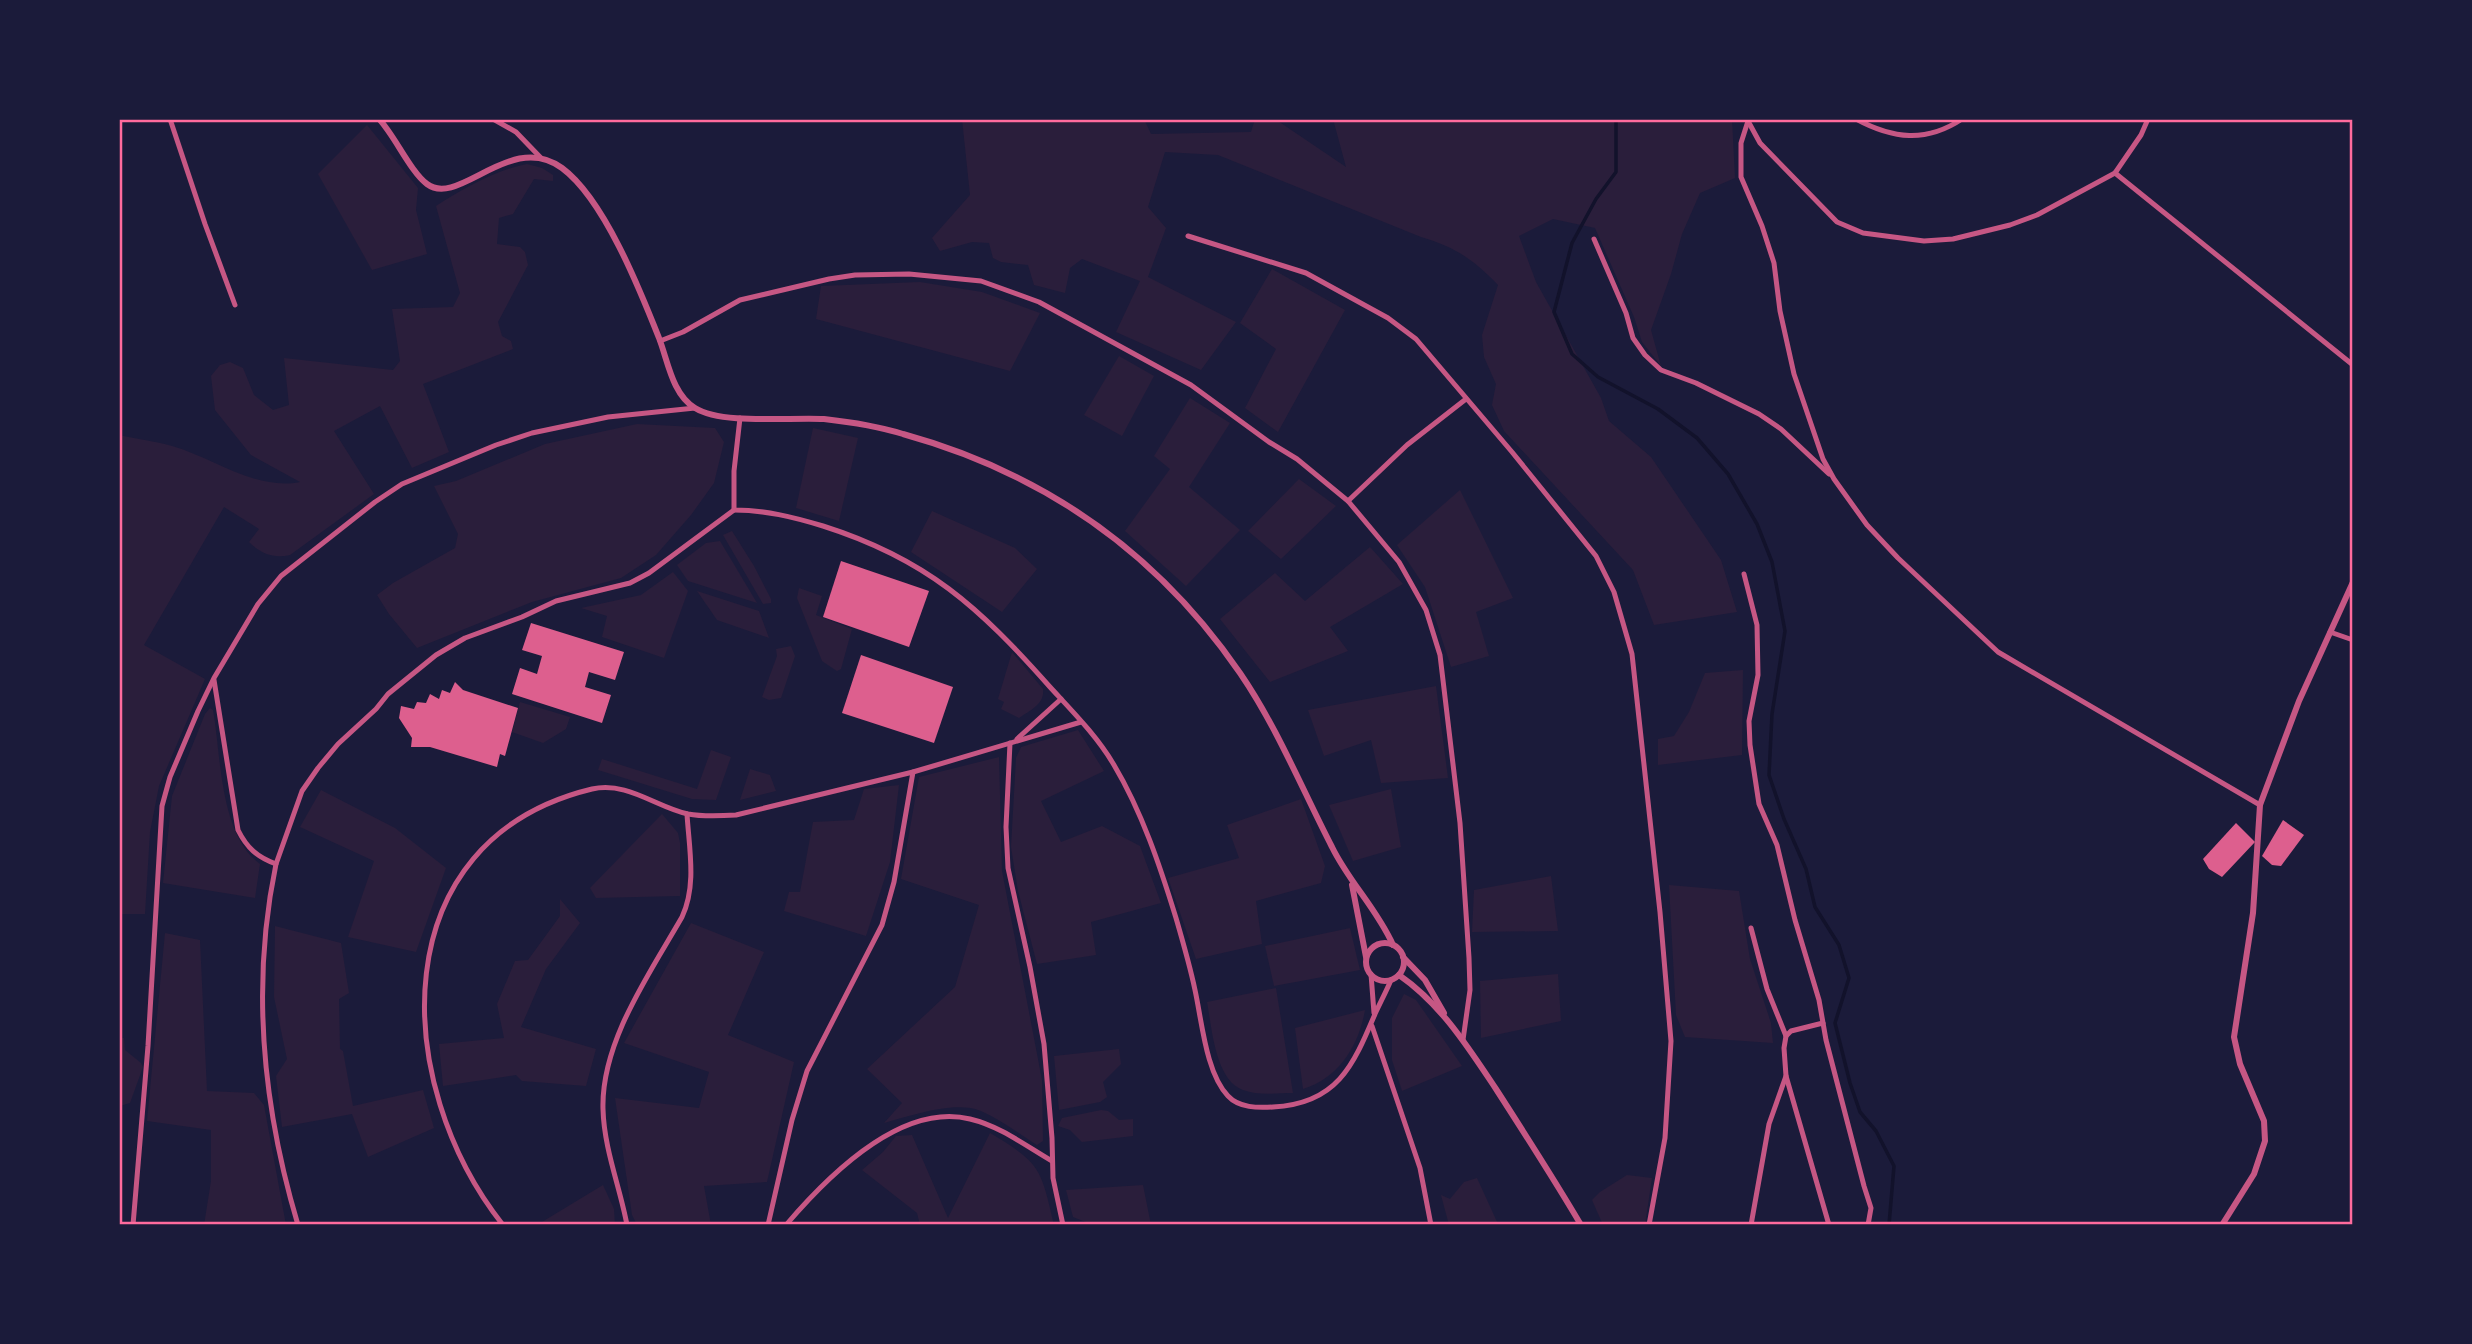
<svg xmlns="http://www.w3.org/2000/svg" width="2472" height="1344" viewBox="0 0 2472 1344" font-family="Jost,sans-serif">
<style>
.green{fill:#2a1e3b}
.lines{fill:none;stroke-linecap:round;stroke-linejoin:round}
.stream{stroke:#12122b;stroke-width:3.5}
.building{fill:#dd5f8e}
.minor{stroke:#c65784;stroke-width:5}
.tertiary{stroke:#c65784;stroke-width:6}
.neatline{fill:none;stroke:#ff6b9d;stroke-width:2.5}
</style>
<rect width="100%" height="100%" fill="#1b1b3a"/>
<g class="green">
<path d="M962,119H1144L1151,134L1251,132L1255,119H1275L1346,167L1333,119H1732L1735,178L1700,193L1682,234L1671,274L1651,330L1661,366L1642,342L1634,317L1595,228L1553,219L1519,236L1536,282L1601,398L1609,421L1651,457L1721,560L1737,612L1654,625L1633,570L1504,431L1492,405L1496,384L1484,357L1482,335L1498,285C1473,259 1455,247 1421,237L1218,155L1165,152L1148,207L1166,228L1148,277L1236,322L1201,370L1116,332L1140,281L1082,259L1070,268L1065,293L1034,285L1028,265L1001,262L993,258L989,243L972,242L940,251L932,238L970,195Z"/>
<polygon points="367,125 418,188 416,210 427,254 372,270 318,174"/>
<path d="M527,164L542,168L553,175V181L534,179L513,214L499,218L497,244L520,247L525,252L528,265L498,322L502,336L511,341L513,349L423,384L449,452L412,468L380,406L334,431L374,494L290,555C273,559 260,553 249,542L259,529L224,507L144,645L205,679L159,786L150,832L145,914H119V435C137,439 155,441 172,446C214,458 256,491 300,482L251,455L215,410L211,376L220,365L230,362L243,368L254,395L273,410L289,405L284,358L393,370L400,361L392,309L453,307L460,293L436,206C463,189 495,170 527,164Z"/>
<polygon points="1272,269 1345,310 1278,432 1245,408 1276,349 1240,323"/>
<polygon points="920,282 982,292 1040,313 1010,371 816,319 821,286"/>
<polygon points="1119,356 1154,376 1122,436 1084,415"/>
<polygon points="1190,398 1230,423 1189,487 1240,530 1186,586 1125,531 1170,469 1154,456"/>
<polygon points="637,424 715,428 724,442 714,483 691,515 656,555 621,578 532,602 417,648 389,614 377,595 393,583 455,548 458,534 434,486 456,481 545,444"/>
<polygon points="813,428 858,438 839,521 796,508"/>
<polygon points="1299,479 1336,506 1281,559 1248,531"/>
<polygon points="1460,490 1513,598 1476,612 1489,656 1451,667 1425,587 1397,545"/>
<polygon points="932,511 1015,548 1037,569 1002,612 911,552"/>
<polygon points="732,531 754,566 771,599 771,603 763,604 723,535"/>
<polygon points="720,541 757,603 688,581 677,565 706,543"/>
<polygon points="1370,547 1403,584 1330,627 1348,651 1270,682 1220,619 1275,573 1305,601"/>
<polygon points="673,572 688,591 664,658 602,637 607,616 581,608 641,595"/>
<polygon points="799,588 822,596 816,615 852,629 841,669 837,671 822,661 797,598"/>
<polygon points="697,591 759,611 769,638 717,620"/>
<polygon points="791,646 795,656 781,698 769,700 762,697 777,656 776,649"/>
<path d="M1012,652L1043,689C1045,704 1030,710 1019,718L1001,709L1004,702L998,699Z"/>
<polygon points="1743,670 1742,755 1658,765 1658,739 1674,736 1689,712 1705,673"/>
<polygon points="1436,686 1448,778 1381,783 1371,740 1324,756 1308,710"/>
<polygon points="520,702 570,717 566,729 543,743 512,732"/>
<path d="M210,708L213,710L214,716C221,761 221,836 260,864L255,898L163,883L172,796L205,714Z"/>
<polygon points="1078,730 1104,771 1041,801 1061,842 1102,826 1140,846 1161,903 1091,922 1096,955 1037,964 1018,891 1011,847 1016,758 1021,747"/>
<polygon points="711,750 731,757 716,800 692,799 598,770 602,759 697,789"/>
<path d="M999,757L1002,871L1042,1080L1043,1141L1037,1145C1019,1134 1000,1119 981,1111C955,1100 910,1116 884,1123L902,1103L867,1069L955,987L979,905L901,879L919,777Z"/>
<polygon points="750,769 770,775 776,791 740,800"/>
<polygon points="899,785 890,862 866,936 784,911 789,892 800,892 813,822 854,820 864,789"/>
<polygon points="1391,789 1401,847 1353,861 1329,805"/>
<polygon points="321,790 395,828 446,868 416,952 348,937 374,861 300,827"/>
<polygon points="1301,799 1325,866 1321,883 1256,901 1262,944 1196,959 1168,878 1239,858 1227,825"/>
<polygon points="662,814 678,833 680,843 680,896 596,898 590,888"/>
<polygon points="1551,876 1558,931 1472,932 1474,890"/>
<polygon points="1669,885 1739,891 1750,959 1771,1023 1773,1043 1685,1037 1676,1015"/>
<polygon points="560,899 580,923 546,969 521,1027 596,1049 586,1086 522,1081 516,1075 443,1086 439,1044 504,1038 497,1004 515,961 528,960 560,916"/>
<polygon points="691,923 764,952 728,1035 794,1062 767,1182 704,1186 711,1225 637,1225 632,1215 615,1098 699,1108 709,1072 624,1043"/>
<polygon points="275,926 341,943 349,993 339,999 340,1049 343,1051 353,1106 423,1090 434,1128 368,1157 352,1114 282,1127 276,1076 287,1059 274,997"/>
<polygon points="1350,928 1360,970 1274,986 1265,946"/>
<polygon points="165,933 200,940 207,1091 254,1093 264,1105 286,1225 204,1225 211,1181 211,1130 147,1121"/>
<polygon points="1558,974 1561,1021 1481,1038 1480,981"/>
<path d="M1276,988L1293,1093C1277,1093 1258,1096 1243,1090C1215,1080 1212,1028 1207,1002Z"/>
<polygon points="1404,994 1416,1000 1462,1066 1402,1091 1392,1060 1392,1018"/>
<path d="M1365,1010C1359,1045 1339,1078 1303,1089L1295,1028Z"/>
<polygon points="119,1038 124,1038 125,1050 141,1063 143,1067 130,1103 120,1106"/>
<polygon points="1119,1049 1121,1064 1103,1082 1107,1097 1100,1102 1059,1110 1054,1056"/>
<polygon points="1101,1110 1108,1111 1119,1120 1133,1119 1133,1136 1082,1142 1070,1130 1058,1126 1062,1118"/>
<path d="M990,1133C1041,1163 1041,1169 1054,1225H920L917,1213L862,1170L883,1152L896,1136L912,1135L948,1218Z"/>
<polygon points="1627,1175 1652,1178 1645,1225 1603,1225 1592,1200 1600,1192"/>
<polygon points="1477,1178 1498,1224 1449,1225 1441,1195 1450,1199 1464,1182"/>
<polygon points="603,1185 614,1209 615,1225 537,1225"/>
<polygon points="1143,1185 1151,1225 1093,1225 1073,1217 1066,1190"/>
</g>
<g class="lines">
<polyline class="stream" points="1616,119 1616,172 1596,199 1572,243 1554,312 1572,354 1598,377 1658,409 1697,438 1728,474 1757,524 1772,562 1785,631 1772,714 1769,775 1784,819 1806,869 1815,907 1839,945 1849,978 1835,1023 1850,1083 1860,1112 1876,1131 1894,1166 1889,1225"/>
</g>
<g class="building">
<polygon points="841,561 929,591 909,647 823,617"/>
<polygon points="531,623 624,652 615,680 589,672 585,687 611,695 602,723 512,694 520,668 537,674 542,656 522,650"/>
<polygon points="861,655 953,687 934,743 842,713"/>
<polygon points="455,682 463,690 518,708 505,756 500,754 497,767 430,747 411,747 412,738 399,718 401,706 414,709 417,702 426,703 430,694 439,699 442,690 450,693"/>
<polygon points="2283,820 2304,835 2281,866 2272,865 2262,856"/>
<polygon points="2236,823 2255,842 2222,877 2209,869 2203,859"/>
</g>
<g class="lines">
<g class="minor">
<polyline points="170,119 205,224 235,305"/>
<polyline points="493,119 516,132 541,158"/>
<path d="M1856,119C1893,139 1926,143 1962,119"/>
<polyline points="1748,121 1741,143 1741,177 1762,226 1774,263 1780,311 1794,374 1823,459 1834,479 1867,525 1898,558 1998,652 2260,805"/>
<polyline points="1748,121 1760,143 1837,222 1863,233 1924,241 1953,239 2010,225 2037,215 2115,173 2141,135 2148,119"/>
<polyline points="2115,173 2353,365"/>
<polyline points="1188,236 1306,273 1388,318 1416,339 1512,452 1596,556 1614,592 1632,654 1660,912 1671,1041 1665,1138 1649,1225"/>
<polyline points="1594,239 1626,313 1633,338 1645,355 1661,370 1696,383 1759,414 1781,429 1829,474"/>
<polyline points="660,341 683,332 740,300 829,279 855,275 909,274 981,281 1039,302 1191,385 1269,442 1297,459 1348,501 1399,562 1426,610 1440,655 1460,823 1469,958 1470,990 1463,1040"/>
<path d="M740,418L734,471V510C765,510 793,517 823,526C927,559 979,607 1050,687C1072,711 1097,736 1114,765C1142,812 1160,866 1176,918C1183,942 1190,966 1195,990C1202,1022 1206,1073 1228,1096C1239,1108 1258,1108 1273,1107C1337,1104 1353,1066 1375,1014C1380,1003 1386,992 1391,980"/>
<polyline points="1348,501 1407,445 1466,399"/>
<polyline points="1744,574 1757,625 1758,675 1749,721 1750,745 1759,804 1777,845 1795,920 1819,1000 1826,1040 1864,1186 1871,1208 1868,1225"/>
<polyline points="2330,632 2353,640"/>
<path d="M214,680L238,830C247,848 257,857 276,864C251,984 263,1108 298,1225"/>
<polyline points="1017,739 1061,699"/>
<polyline points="1010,743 1006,827 1008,868 1030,967 1044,1044 1052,1138 1053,1178 1063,1225"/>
<polyline points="276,864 302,791 318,768 338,744 376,709 388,694 436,655 465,638 522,617 556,601 630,583 649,573 734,510"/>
<polyline points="1751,928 1767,989 1786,1036"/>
<polyline points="1371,974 1374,1013"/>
<polyline points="1823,1023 1791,1031 1786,1036 1784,1048 1786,1076 1829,1225"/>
<polyline points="1372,1026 1420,1168 1431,1225"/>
<polyline points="133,1225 148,1046 162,806 170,777 198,711 214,678 258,604 281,576 375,502 402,484 496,445 532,433 608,417 695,408"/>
<path d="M503,1225C391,1084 381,840 592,789C627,781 656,807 688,814C704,817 720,816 736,815L913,772L1081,722"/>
<path d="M627,1225C620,1187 604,1149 603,1109C601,1042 650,973 682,917C697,885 689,848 687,814"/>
<polyline points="768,1225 792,1120 807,1071 882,925 894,882 913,772"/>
<path d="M786,1225C827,1177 900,1102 970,1119C1000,1126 1026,1146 1052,1161"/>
<polyline points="1751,1225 1769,1124 1786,1076"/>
</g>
<g class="tertiary">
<path d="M379,119C395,136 410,171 427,184C459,208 511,130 562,168C604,199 640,290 659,338C668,361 672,394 695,408C722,425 790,417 824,419C851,422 877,426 903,434C1044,473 1157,552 1240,673C1277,727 1302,789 1332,847C1349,882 1377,909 1393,945"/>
<polyline points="1352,885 1366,957"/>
<circle cx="1385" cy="962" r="19"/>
<polyline points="1403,957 1425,980 1444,1013"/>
<path d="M1399,975C1441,1004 1468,1047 1496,1089C1525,1134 1554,1179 1581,1225"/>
<polyline points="2222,1225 2254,1174 2265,1141 2264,1121 2240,1064 2234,1037 2253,913 2260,805 2299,701 2353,582"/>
</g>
</g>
<rect width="2472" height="1344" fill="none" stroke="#1b1b3a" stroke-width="242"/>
<rect x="121" y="121" width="2230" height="1102" class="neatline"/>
</svg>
